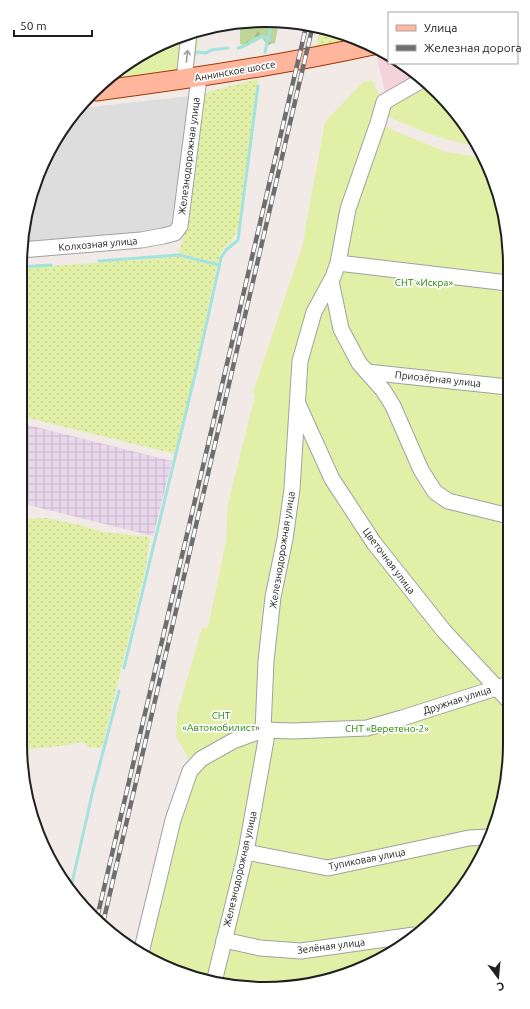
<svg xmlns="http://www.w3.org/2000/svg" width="530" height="1009" viewBox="0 0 530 1009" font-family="Ubuntu,sans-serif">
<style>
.residential{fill:#dedddd}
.commercial{fill:#f4d3dc}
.industrial{fill:url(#industrial-grid)}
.grass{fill:url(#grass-dots)}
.forest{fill:url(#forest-firs)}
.garden{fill:#e2f0a7}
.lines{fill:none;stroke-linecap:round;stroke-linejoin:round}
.stream{stroke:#a2e3dd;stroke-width:3}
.minor-casing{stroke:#a1a1a1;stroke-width:17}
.major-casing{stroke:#9c3700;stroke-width:21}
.minor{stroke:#fff;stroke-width:15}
.major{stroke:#ffb69d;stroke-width:19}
.rail-casing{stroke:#6e6e6e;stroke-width:4.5}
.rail{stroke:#fff;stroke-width:3;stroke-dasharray:9;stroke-linecap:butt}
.oneway{stroke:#9b9b9b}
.labels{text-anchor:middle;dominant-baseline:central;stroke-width:3.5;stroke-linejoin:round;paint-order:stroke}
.street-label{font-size:10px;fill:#202020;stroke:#fff}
.park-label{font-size:10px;fill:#208601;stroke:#fff}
.rim{fill:none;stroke:#202020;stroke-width:2}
</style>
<defs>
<pattern id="industrial-grid" width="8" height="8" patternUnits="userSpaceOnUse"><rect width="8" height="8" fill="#e9d7eb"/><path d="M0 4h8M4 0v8" fill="none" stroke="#c8b8c9"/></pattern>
<pattern id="grass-dots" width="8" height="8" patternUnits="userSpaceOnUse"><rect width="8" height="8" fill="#e2f0a7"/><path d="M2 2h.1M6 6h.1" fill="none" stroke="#c2ce8f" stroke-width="1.8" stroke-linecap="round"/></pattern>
<pattern id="forest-firs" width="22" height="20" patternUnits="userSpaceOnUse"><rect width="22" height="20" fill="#bdd596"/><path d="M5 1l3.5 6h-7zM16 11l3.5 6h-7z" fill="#a2b781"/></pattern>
</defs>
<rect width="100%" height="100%" fill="#f2eae6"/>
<polygon class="residential" points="190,96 176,231 21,246 45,156 83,108"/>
<polygon class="commercial" points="388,55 389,63 400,63 419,76 385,92 377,58"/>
<polygon class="industrial" points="20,423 172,461 153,536 20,503"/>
<g class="grass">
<polygon points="320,31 355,40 315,50"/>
<polygon points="258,79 238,228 232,241 225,247 220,255 218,263 179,253 185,231 203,96 210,91"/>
<polygon points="179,257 217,266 195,371 175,454 20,416 20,268"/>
<polygon points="46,518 80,525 103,532 150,537 146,567 102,748 89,747 82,742 69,745 21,750 20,519"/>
</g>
<polygon class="forest" points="279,21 275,43 267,45 262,38 247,46 240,44 240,26"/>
<g class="garden">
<polygon points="201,31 193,69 107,79 186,33"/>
<path d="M372,80L378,93L401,99L429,84L469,129L478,146C442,141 408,126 375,110L332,267L300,361L331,281L341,329L367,372L508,387L509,760L485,853L438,917L373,964L297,987L214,982L264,742L209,981H202L147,956L181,814L197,774L176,736L177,714L202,628L208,627L226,541L228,504L255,396L253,392L302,247L325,122L362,83Z"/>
<polygon points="383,126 446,152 484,158 491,171 508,233 508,379 369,366 346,329 338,281 347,234"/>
</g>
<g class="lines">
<g class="stream">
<path d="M238,48C242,47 245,46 248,44C255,40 261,32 269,40"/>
<polyline points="265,52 271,26"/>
<polyline points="194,55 197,52 206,53 211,50 228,48"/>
<polyline points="99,261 179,255 219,265"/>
<polyline points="20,267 51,265"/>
<polyline points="124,668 196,371 221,258 226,250 238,240 258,86"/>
<polyline points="70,892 93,790 119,691"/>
</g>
<defs>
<g id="minor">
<polyline points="184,80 189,33"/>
<polyline points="21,250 141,240 163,236 175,233 180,226 199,78"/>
<polyline points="338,263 508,283"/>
<polyline points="331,281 341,329 359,363 383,390 393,406 421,470 435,492 448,501 509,516"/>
<polyline points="367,372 508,387"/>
<polyline points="298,404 332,479 374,543 444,631 509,701"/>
<polyline points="246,852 328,868 469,838 489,837"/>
<polyline points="224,940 260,948 301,951 414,935"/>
<polyline points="141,953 173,820 190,771 201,759 233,741 263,730 293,731 367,728 402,718 509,684"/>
<polyline points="214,982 246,852 266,740 263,730 266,661 273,597 285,539 292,489 300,361 314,312 333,277 338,263 348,209 378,123 384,102 424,79"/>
</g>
<path id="major" d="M96,91C189,79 282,65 373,45"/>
</defs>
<use href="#minor" class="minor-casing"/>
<use href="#major" class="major-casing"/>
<use href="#minor" class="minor"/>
<use href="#major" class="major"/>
<defs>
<g id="rail">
<polyline points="97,918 306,27"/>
<polyline points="103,923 312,29"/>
</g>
</defs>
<use href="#rail" class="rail-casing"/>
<use href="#rail" class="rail"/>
</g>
<defs><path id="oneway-shaft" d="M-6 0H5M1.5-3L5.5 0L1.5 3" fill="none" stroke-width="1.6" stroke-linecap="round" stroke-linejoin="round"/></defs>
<use class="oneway" href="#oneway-shaft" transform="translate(187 56) rotate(-84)"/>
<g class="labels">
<g class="street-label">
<text transform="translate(235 71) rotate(-10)">Аннинское шоссе</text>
<text transform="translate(189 156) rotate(-83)">Железнодорожная улица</text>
<text transform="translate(98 244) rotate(-5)">Колхозная улица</text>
<text transform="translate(438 379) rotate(6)">Приозёрная улица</text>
<text transform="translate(282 550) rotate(-81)">Железнодорожная улица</text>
<text transform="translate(389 561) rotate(53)">Цветочная улица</text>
<text transform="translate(457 700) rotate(-18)">Дружная улица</text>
<text transform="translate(367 859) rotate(-11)">Тупиковая улица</text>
<text transform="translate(240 869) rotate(-77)">Железнодорожная улица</text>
<text transform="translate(331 946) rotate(-7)">Зелёная улица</text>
</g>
<g class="park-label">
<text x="424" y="282">СНТ «Искра»</text>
<text x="221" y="715">СНТ<tspan x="221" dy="12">«Автомобилист»</tspan></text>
<text x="387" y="728">СНТ «Веретено-2»</text>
</g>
</g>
<path d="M0 0H530V1009H0ZM265 27H265A238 238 0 0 1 503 265V744A238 238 0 0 1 265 982H265A238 238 0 0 1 27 744V265A238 238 0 0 1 265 27Z" fill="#fff" fill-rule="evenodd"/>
<path class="rim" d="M265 27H265A238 238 0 0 1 503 265V744A238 238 0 0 1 265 982H265A238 238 0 0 1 27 744V265A238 238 0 0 1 265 27Z"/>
<rect x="388" y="12" width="130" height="52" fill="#ffffff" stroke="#a6a6a6"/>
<rect x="396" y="25" width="20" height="6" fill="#ffb69d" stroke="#a6a6a6"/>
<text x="424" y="32" font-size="12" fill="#202020">Улица</text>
<rect x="396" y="45" width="20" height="6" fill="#6e6e6e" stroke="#a6a6a6"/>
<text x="424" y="52" font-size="12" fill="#202020">Железная дорога</text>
<g transform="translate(498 977) rotate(164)" stroke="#ffffff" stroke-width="3" paint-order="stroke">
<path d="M0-3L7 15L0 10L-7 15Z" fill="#202020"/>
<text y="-6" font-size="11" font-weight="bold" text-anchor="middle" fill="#202020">С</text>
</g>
<path d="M14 30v6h78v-6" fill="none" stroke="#202020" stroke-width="2"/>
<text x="20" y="30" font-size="12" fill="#202020" stroke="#ffffff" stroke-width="3" paint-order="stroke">50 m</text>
</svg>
